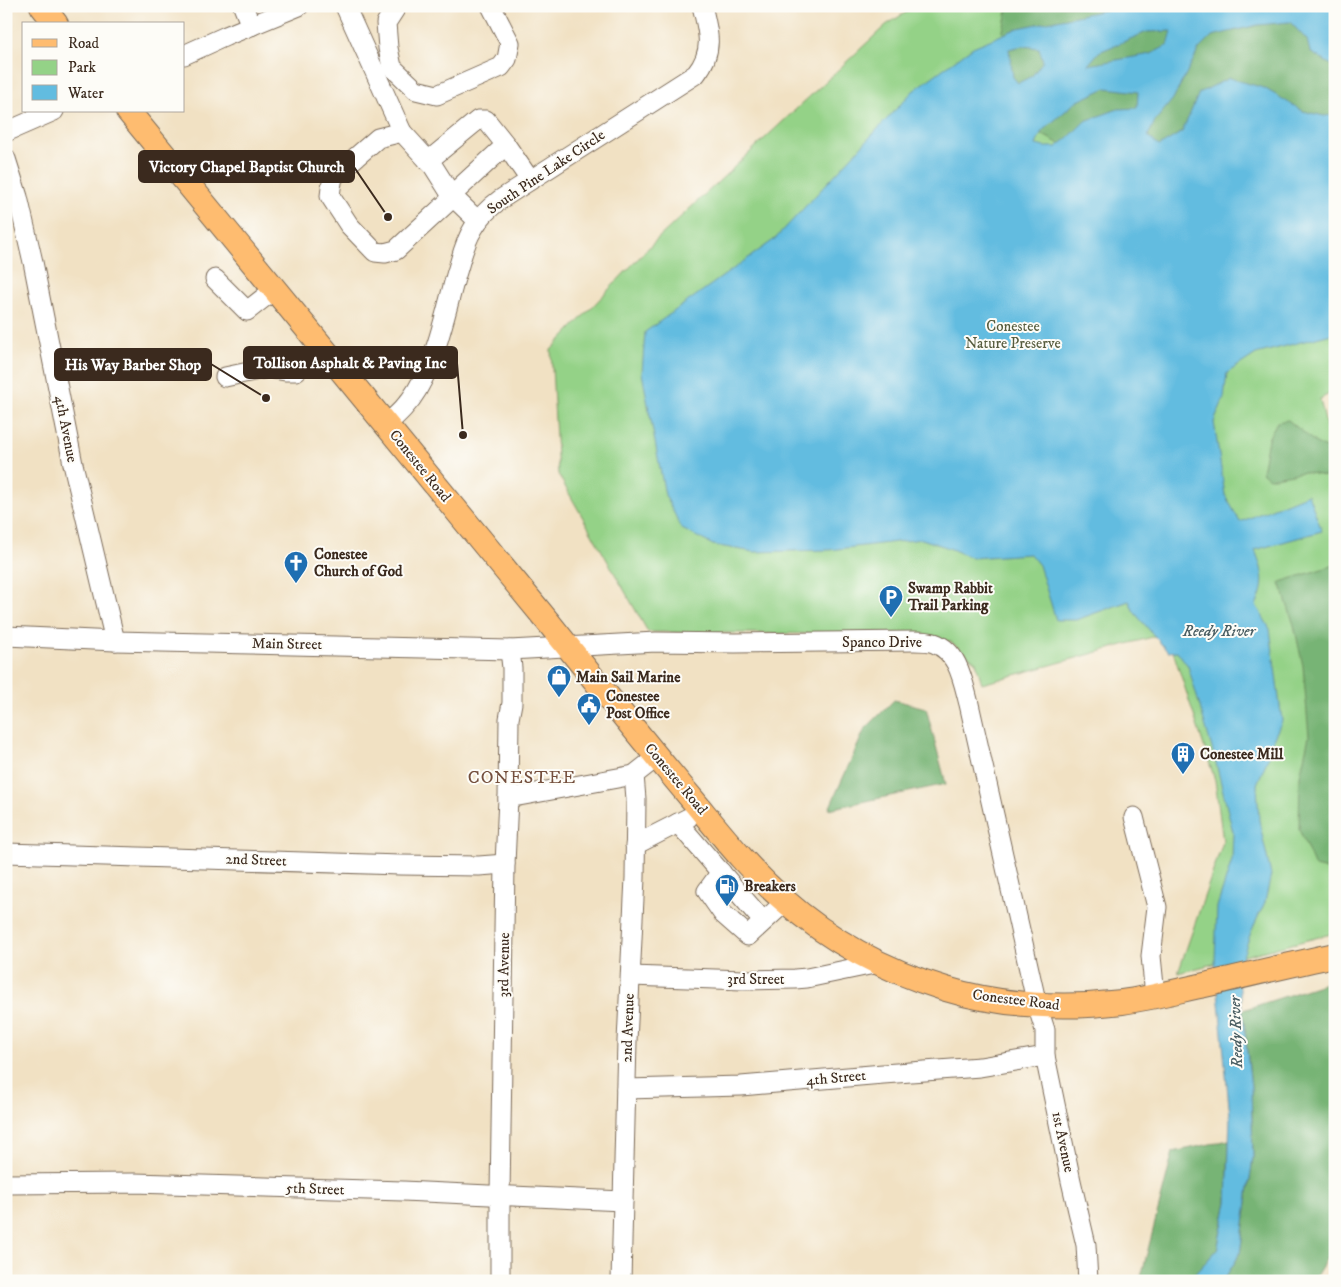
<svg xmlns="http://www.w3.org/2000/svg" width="1341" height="1287" viewBox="0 0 1341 1287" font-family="'IM FELL DW Pica',serif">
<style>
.green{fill:#94d287;stroke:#687e52}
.forest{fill:#77b474;stroke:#596f49}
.water{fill:#62bce0;stroke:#4e737f;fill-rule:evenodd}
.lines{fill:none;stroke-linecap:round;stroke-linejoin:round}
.minor-casing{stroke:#7b6a58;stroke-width:21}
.major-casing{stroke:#7b6a58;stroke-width:26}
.minor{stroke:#fff;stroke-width:19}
.major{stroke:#febc70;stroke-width:24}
.labels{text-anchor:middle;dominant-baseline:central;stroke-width:4;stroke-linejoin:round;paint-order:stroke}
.street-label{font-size:15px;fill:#3b2a1e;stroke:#fdfcf7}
.park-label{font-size:15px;fill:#565c3e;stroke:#fdfcf7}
.poi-label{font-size:15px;font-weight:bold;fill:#3b2a1e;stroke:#fdfcf7;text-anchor:start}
.water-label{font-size:16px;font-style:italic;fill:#495d62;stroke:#fdfcf7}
.quarter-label{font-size:18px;letter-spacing:1px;fill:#744f3d;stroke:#fdfcf7}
.leader{fill:none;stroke:#3b2a1e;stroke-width:2}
.callout-dot{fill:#3b2a1e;stroke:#fdfcf7;stroke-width:2}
.callout{fill:#3b2a1e;stroke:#3b2a1e;stroke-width:2}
.callout-label{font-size:16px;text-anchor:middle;font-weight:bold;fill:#fff}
</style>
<rect width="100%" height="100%" fill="#fdfcf7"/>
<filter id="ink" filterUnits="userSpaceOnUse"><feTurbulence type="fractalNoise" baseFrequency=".02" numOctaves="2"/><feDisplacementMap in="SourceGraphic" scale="10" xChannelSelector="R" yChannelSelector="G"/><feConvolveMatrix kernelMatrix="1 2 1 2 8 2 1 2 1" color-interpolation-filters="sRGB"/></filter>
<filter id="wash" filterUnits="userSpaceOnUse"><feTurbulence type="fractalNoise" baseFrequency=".0096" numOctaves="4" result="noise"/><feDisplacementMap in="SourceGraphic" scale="20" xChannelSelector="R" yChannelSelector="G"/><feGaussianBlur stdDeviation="1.12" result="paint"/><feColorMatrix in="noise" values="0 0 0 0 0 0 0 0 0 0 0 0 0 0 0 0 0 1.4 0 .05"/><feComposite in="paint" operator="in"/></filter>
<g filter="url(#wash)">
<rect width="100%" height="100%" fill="#f1e1c3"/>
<polygon class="green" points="916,6 1335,6 1335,391 1320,399 1335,465 1335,933 1178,973 1223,842 1215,780 1167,633 982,684 976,662 951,642 924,635 648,632 558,474 551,350 654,242 886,25"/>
<g class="forest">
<polygon points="1008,6 1335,6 1335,142 1124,179 988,105"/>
<polygon points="1288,420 1316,443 1335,453 1335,475 1329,477 1304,472 1269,478 1262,472 1268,439 1277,422"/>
<polygon points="1335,565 1335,872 1315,867 1299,829 1300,776 1309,736 1303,666 1294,625 1280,582"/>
<polygon points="894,700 926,708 946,784 829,809 865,729"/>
<polygon points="1335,980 1335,1245 1313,1281 1223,1281 1240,1254 1253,1157 1251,1087 1243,1010"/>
<polygon points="1229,1140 1227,1202 1217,1250 1188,1281 1140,1281 1173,1152"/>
</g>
<path class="water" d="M1115,6H1335V67L1310,52L1307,40L1290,22L1258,25L1212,36L1199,49L1173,99L1155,121L1148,136L1159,146L1182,132L1199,93L1229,78L1264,88L1303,111L1324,116L1335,115V333L1256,354L1227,373L1224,398L1214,422L1225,495L1240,522L1308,494L1322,531L1255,550C1263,571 1267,584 1256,605L1270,629L1282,721L1272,742L1269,756L1257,784L1259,820L1271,875L1265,902L1251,932L1238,971L1251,1087L1253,1157L1240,1254L1223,1281H1188L1217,1250L1227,1202L1230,1116L1215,961L1217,907L1232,860L1233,832L1214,755L1188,666L1177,651L1168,652L1134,612L1129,601L1076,620H1056L1039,565L1030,554L972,558L949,548L922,539L829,550L754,552L713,545L682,529L665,495L642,373L645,332L775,239L913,91L973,47L1018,28L1110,9ZM1172,31L1168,45L1151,54L1088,65L1099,52L1147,32ZM1022,46L1039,48L1043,61L1032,76L1018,83L1013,77L1009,49ZM1106,88L1138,92L1137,108L1118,109L1085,121L1067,139L1056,147H1046L1036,145L1042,131L1076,102Z"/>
</g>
<g filter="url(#ink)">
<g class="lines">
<defs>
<g id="minor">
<polyline points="243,6 251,26"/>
<polyline points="345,6 402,132 433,166 452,196 478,221"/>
<polyline points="397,6 386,23 388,48 392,67 416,90 437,95 501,67 507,59 510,43 491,6"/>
<polyline points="184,55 226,36 299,6"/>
<polyline points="6,132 54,111"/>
<polyline points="402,132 378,138 333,177 331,188 330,196 349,225 375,252 385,253 396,250 448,202 456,191 506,145"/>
<polyline points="6,159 18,197 33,262 73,464 115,641"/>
<polyline points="428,161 478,120 486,120 506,145 530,180"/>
<polyline points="215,279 247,311 275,289"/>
<polyline points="225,377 268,368 285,371 296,371 323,348"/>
<path d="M386,425C398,414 409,404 417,390C437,356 445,314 456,275C461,260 464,243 473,229C480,216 490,207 501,199L696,74C714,52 709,33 702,6"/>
<path d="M6,636L115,641L510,650L656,642L735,643L914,641C921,641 928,641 934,643C959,652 963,682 969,704L1037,1005L1045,1030V1056L1071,1181L1086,1245L1088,1281"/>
<polyline points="508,798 634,775 657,757"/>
<polyline points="1134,817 1157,907 1151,956 1155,996"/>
<polyline points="678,823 763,921"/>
<polyline points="635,845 688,818"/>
<polyline points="6,853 400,865 479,866 505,864"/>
<polyline points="721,872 707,891 723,914 748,936 785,902"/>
<polyline points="631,976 743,980 795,979 807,978 879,963"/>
<polyline points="626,1089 741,1086 883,1074 980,1067 1045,1056"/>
<polyline points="6,1184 134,1183 403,1191 623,1201"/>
<polyline points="500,1281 500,1195 505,864 508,798 509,719 512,703 512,668 510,650"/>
<polyline points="621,1281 627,1041 635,878 636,799 634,775"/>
</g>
<g id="major">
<polyline points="42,6 56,24"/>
<path d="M128,111C268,282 409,452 549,623C596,682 643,741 692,799C721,834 749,870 784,900C830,941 887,971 946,989C1001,1006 1064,1009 1122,1002C1151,998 1180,990 1209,984C1251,974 1293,964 1335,955"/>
</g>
</defs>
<use href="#minor" class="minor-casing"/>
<use href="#major" class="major-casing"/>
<use href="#minor" class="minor"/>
<use href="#major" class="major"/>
</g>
</g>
<defs>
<symbol id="church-pin" viewBox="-11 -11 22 30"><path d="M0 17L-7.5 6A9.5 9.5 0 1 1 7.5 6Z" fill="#1f6fb2" stroke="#fdfcf7"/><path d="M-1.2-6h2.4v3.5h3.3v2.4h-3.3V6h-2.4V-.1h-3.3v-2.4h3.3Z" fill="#fff"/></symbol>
<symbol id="parking-pin" viewBox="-11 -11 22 30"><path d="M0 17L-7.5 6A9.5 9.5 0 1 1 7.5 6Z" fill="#1f6fb2" stroke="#fdfcf7"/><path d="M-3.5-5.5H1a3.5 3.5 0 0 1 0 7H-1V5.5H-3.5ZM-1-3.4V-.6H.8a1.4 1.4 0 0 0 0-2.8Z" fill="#fff"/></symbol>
<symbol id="shop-pin" viewBox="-11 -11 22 30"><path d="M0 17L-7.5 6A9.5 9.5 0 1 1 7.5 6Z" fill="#1f6fb2" stroke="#fdfcf7"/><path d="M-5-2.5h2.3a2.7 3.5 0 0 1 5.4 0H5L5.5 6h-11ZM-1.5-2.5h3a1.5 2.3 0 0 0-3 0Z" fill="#fff"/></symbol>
<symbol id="civic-pin" viewBox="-11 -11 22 30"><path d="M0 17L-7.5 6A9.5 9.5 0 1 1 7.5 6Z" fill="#1f6fb2" stroke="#fdfcf7"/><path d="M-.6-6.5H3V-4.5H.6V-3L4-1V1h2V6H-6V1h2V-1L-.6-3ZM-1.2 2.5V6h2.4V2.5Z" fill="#fff"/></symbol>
<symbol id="building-pin" viewBox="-11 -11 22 30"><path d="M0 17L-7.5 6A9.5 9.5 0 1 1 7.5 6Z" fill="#1f6fb2" stroke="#fdfcf7"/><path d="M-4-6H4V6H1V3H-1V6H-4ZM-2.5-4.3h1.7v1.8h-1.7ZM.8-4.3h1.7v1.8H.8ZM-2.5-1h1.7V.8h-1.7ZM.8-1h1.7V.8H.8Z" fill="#fff"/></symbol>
<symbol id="fuel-pin" viewBox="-11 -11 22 30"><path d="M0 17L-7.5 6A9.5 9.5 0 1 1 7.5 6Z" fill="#1f6fb2" stroke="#fdfcf7"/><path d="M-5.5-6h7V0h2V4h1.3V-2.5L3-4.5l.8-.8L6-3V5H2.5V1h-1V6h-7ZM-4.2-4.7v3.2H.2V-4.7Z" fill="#fff"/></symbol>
</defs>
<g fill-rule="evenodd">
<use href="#church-pin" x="282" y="549" width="28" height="38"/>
<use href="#parking-pin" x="877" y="583" width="28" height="38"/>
<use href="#shop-pin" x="545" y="663" width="28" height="38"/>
<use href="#civic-pin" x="575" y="691" width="28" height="38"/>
<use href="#building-pin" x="1169" y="740" width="28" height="38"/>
<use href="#fuel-pin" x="713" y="872" width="28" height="38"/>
</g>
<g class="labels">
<g class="street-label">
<text transform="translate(546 172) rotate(-34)">South Pine Lake Circle</text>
<text transform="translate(66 429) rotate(79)">4th Avenue</text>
<text transform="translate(420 466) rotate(51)">Conestee Road</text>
<text x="882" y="642">Spanco Drive</text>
<text transform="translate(287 644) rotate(1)">Main Street</text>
<text transform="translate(676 779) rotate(50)">Conestee Road</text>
<text transform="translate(256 860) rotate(2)">2nd Street</text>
<text transform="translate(504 965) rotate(-89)">3rd Avenue</text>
<text x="756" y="979">3rd Street</text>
<text transform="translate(1016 1000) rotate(7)">Conestee Road</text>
<text transform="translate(628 1028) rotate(-88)">2nd Avenue</text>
<text transform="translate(836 1078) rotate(-5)">4th Street</text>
<text transform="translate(1063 1142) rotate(78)">1st Avenue</text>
<text transform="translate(315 1189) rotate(2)">5th Street</text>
</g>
<g class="park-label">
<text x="1013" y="326">Conestee<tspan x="1013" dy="17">Nature Preserve</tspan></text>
</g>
<g class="poi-label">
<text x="314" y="554">Conestee<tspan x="314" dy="17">Church of God</tspan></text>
<text x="908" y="588">Swamp Rabbit<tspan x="908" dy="17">Trail Parking</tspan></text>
<text x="576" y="677">Main Sail Marine</text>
<text x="606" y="696">Conestee<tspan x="606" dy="17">Post Office</tspan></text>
<text x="1200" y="754">Conestee Mill</text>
<text x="744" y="886">Breakers</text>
</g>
<g class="water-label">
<text x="1219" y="631">Reedy River</text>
<text transform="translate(1236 1032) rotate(-92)">Reedy River</text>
</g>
<g class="quarter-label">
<text x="522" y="778">CONESTEE</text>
</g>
</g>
<path class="leader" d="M388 217L354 167M463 435L457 363M266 398L211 364"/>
<g class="callout-dot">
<circle cx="388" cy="217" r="5"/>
<circle cx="463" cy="435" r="5"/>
<circle cx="266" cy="398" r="5"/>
</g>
<g class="callout">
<rect x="139" y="151" width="215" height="31" rx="5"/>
<rect x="244" y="347" width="213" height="31" rx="5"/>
<rect x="55" y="349" width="156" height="31" rx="5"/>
</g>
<g class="callout-label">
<text x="247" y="172">Victory Chapel Baptist Church</text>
<text x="350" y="368">Tollison Asphalt &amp; Paving Inc</text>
<text x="133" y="370">His Way Barber Shop</text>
</g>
<rect width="1341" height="1287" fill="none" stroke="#fdfcf7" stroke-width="25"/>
<rect x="22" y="22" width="162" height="90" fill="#fdfcf7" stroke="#afa8a0"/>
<rect x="32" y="39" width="25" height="8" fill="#febc70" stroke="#afa8a0"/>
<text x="68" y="48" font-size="15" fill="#3b2a1e">Road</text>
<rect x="32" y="60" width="25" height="15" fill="#94d287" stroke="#afa8a0"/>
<text x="68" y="72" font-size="15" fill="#3b2a1e">Park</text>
<rect x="32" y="85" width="25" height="15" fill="#62bce0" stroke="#afa8a0"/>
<text x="68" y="98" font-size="15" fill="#3b2a1e">Water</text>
</svg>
